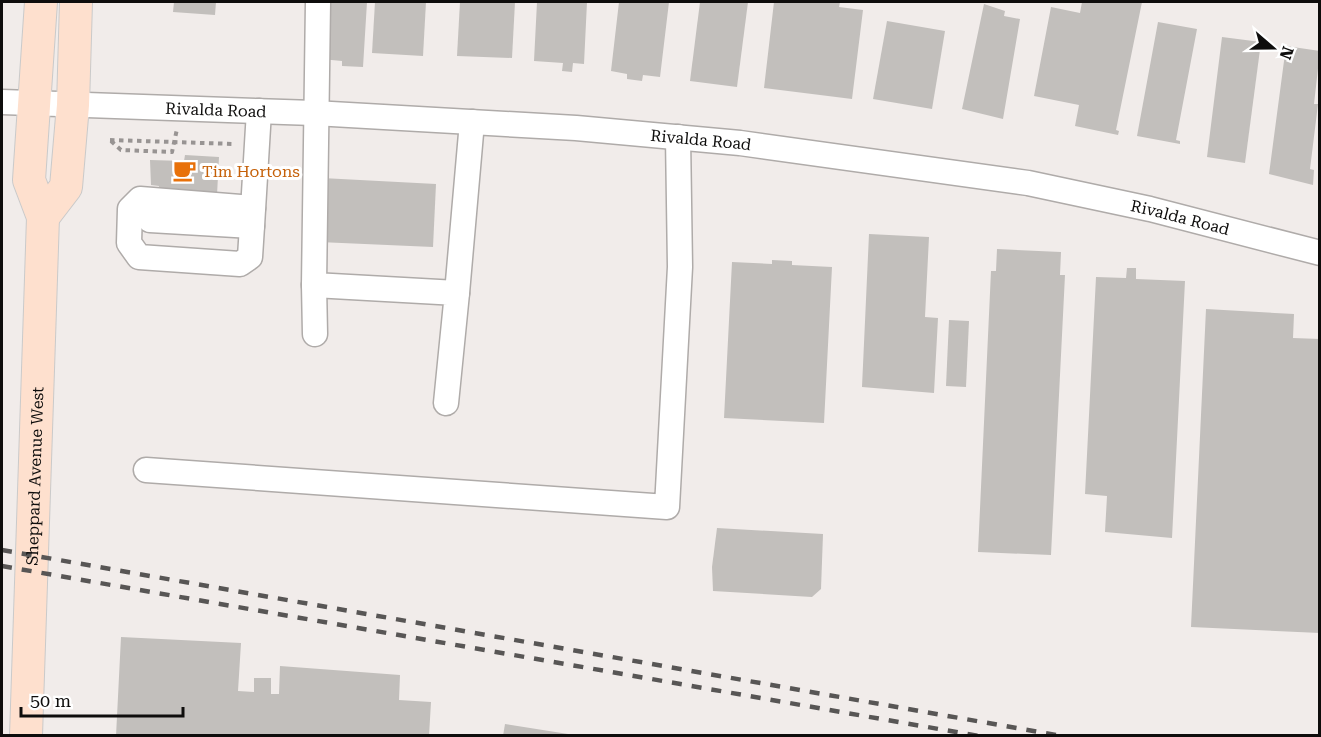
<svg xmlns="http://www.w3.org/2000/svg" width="1321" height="737" viewBox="0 0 1321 737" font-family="'Roboto Serif',serif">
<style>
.building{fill:#c2bfbc}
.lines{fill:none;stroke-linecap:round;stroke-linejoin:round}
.minor-casing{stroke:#afaba9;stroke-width:27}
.major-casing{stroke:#cacaca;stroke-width:34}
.path{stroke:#989493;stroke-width:4;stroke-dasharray:4.5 4.5;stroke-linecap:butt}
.minor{stroke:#fff;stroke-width:24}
.major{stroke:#fee0ce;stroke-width:32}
.rail{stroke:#585655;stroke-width:4.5;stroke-dasharray:10 10;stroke-linecap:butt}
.labels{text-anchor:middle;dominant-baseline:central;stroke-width:6;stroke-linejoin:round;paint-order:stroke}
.street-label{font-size:16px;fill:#0e0d0c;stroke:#fff}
.food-label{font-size:16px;fill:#c56008;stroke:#fff;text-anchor:start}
</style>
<rect width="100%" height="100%" fill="#f1ecea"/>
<g class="building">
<polygon points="174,2 216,2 215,15 173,12"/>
<polygon points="324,2 367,2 363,67 342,66 342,61 321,59"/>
<polygon points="375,2 426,2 423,56 372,53"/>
<polygon points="460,2 515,2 512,58 457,56"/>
<polygon points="537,2 587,2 584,64 573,63 572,72 562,71 563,63 534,61"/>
<polygon points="619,2 669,2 660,77 643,75 642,81 627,79 627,74 611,71"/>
<polygon points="700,2 748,2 737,87 690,81"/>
<polygon points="774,2 840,2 839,7 863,10 852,99 764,88"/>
<polygon points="1082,2 1142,2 1116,130 1119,131 1118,135 1075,126 1079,105 1034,96 1051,7 1080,13"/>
<polygon points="984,4 1005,11 1004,16 1020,19 1003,119 962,109"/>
<polygon points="887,21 945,31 932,109 873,99"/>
<polygon points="1158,22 1197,29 1176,140 1180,141 1180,144 1137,136"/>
<polygon points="1222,37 1261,42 1245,163 1207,157"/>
<polygon points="1286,46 1320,51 1314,104 1318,104 1310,169 1314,170 1313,185 1269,174"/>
<polygon points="185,155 219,157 217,195 158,192 159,186 151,185 150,160 184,161"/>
<polygon points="322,178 436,184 433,247 319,242"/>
<polygon points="869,234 929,237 925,317 938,318 934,393 862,387"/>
<polygon points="997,249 1061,252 1060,275 1065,275 1051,555 978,552 991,271 996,271"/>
<polygon points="772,260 792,261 792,265 832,267 824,423 724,418 732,262 772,264"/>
<polygon points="1127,268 1136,268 1136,279 1185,281 1172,538 1105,532 1107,496 1085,494 1096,277 1126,278"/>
<polygon points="1206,309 1294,314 1293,338 1320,339 1320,633 1191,627"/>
<polygon points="949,320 969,321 966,387 946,386"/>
<polygon points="717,528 823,534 821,589 812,597 713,591 712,567"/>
<polygon points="121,637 241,643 238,691 254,692 254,678 271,678 271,694 279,694 280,666 400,675 399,700 431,702 429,736 116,736"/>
<polygon points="505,724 568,734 567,736 503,736"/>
</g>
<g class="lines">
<defs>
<g id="minor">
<polyline points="318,2 314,285 457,293 446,403"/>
<path id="s1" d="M2,102L314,113L576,128L740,143L1028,183L1150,209L1320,253"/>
<polyline points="150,220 252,226 259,111"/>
<polyline points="252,226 250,257 240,264 139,257 129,243 130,209 140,199 253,208"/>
<polyline points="314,285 315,334"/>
<polyline points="457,293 472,122"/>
<polyline points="146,470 667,507 680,267 678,137"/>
</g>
<g id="major">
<polyline points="43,217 66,187 73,105 76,2"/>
<path id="s2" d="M26,736L43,217L29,180L41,2"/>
</g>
</defs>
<use href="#minor" class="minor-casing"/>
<use href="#major" class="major-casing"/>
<g class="path">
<polyline points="110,140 235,144"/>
<polyline points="111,141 121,150 172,152 177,129"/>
</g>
<use href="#minor" class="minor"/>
<use href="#major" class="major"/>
<g class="rail">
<polyline points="2,550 1062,736"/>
<polyline points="2,566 979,736"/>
</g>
</g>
<defs>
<symbol id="cafe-bare" viewBox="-9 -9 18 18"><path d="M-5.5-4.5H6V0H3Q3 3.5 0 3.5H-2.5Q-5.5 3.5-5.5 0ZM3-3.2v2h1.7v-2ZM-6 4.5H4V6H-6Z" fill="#e8710a" stroke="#fff" stroke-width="2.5" paint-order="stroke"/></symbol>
</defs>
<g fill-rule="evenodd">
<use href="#cafe-bare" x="168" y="154" width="33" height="33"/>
</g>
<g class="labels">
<g class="street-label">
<text stroke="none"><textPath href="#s1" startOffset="214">Rivalda Road</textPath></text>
<text stroke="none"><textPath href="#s1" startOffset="700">Rivalda Road</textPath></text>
<text stroke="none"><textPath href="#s1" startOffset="1186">Rivalda Road</textPath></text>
<text stroke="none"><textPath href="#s2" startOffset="260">Sheppard Avenue West</textPath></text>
</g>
<g class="food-label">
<text x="202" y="171">Tim Hortons</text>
</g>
</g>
<rect width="1321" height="737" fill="none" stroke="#0e0d0c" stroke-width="6"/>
<g transform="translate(1273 48) rotate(110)" stroke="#ffffff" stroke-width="4.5" paint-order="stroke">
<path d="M0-4.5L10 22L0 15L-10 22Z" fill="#0e0d0c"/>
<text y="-9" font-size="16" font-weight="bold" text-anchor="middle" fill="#0e0d0c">N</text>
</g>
<path d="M21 707v9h162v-9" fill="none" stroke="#0e0d0c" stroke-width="3"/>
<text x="30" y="707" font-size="18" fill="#0e0d0c" stroke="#ffffff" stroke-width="4.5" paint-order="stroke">50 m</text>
</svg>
